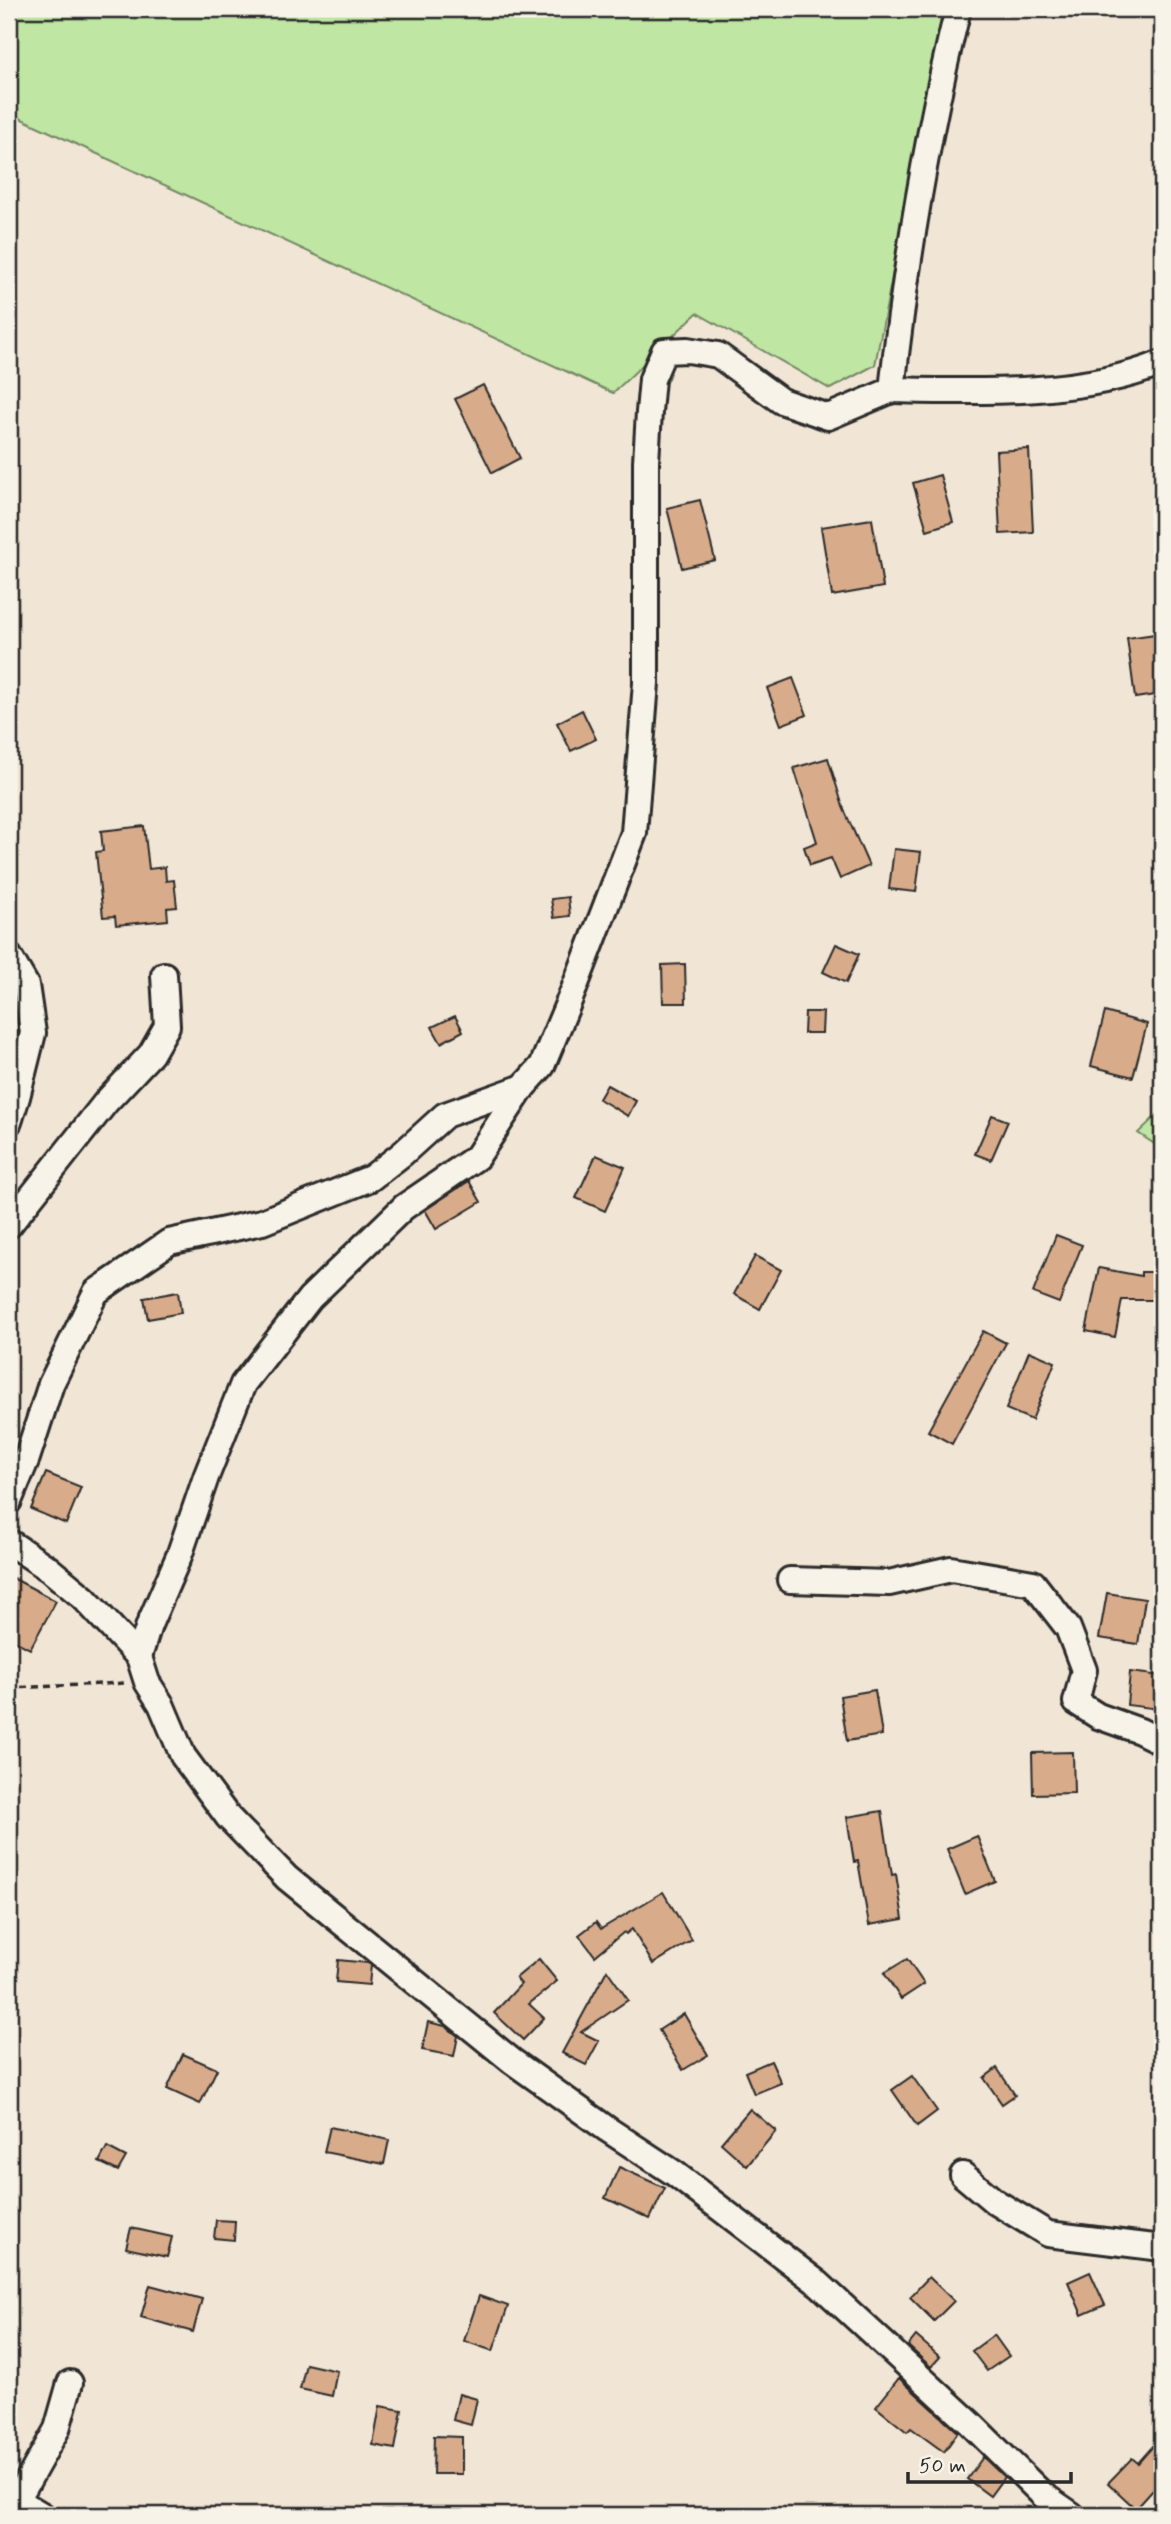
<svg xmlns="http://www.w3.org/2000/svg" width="1171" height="2524" viewBox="0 0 1171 2524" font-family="Mynerve,sans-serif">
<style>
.green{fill:#bfe6a2;stroke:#758866;stroke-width:2}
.building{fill:#d8ab8a;stroke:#2b2b2b;stroke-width:2}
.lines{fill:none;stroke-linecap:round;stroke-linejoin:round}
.minor-casing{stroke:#2b2b2b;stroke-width:30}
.path{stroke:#2b2b2b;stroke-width:3.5;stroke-dasharray:7 5;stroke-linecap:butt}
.minor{stroke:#f7f3e8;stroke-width:24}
</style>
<rect width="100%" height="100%" fill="#f1e5d5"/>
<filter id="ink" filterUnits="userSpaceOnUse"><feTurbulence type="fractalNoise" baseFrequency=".0143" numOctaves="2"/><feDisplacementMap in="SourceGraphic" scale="14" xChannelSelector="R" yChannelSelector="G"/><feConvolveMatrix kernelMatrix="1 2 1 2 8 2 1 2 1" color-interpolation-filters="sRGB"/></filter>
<g filter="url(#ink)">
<g class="green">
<polygon points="9,9 944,9 875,365 830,389 697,313 613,393 9,113"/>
<polygon points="1162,1110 1162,1149 1138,1133"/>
</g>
<g class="building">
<polygon points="483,385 520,458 492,473 455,399"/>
<polygon points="1029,449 1033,532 1000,534 996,451"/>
<polygon points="940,475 953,522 927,530 913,483"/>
<polygon points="700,500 715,560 682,568 667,508"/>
<polygon points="872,519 883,587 832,596 821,527"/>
<polygon points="1162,633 1162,694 1135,698 1127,638"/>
<polygon points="793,678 807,715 781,725 767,688"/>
<polygon points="582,710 596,739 571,751 557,723"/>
<polygon points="828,758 843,807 869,866 840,879 831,858 810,865 804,847 817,842 794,768"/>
<polygon points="144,826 149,869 165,867 166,881 174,880 177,907 167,908 168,920 116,925 115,916 103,917 96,852 103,851 101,831"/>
<polygon points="894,849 921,852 916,892 889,889"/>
<polygon points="568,897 570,916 554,918 551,899"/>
<polygon points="836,944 859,954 846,983 823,972"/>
<polygon points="685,964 686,1003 663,1003 662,965"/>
<polygon points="805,1012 823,1012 822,1033 804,1033"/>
<polygon points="1105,1012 1147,1024 1133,1077 1091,1066"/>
<polygon points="455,1016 463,1031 441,1043 432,1027"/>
<polygon points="607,1085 636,1101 628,1116 599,1099"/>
<polygon points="992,1115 1008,1121 991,1160 975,1154"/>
<polygon points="596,1155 625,1167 605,1211 576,1198"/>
<polygon points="469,1181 481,1202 436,1229 425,1210"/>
<polygon points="1056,1235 1082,1245 1059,1303 1033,1293"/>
<polygon points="755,1256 781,1270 760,1309 734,1294"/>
<polygon points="1099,1268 1141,1276 1141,1272 1162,1272 1162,1300 1122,1300 1115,1337 1086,1331"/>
<polygon points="178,1292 181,1313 148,1319 144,1298"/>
<polygon points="983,1331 1006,1343 952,1444 928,1431"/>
<polygon points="1029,1351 1055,1362 1032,1420 1006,1409"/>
<polygon points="46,1473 81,1487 66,1524 31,1509"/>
<polygon points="9,1576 56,1601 30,1649 9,1638"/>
<polygon points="1107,1593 1145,1599 1138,1644 1099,1638"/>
<polygon points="1130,1672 1162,1676 1159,1709 1127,1705"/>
<polygon points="875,1690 882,1735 847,1741 840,1696"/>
<polygon points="1073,1752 1074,1793 1033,1794 1032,1753"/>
<polygon points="882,1811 892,1875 896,1874 903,1919 869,1925 858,1861 854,1862 847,1817"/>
<polygon points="977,1836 995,1881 965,1894 947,1849"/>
<polygon points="663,1892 692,1940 653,1964 632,1929 626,1934 624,1932 595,1956 579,1935 596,1922 601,1929"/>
<polygon points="539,1959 557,1981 529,2004 544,2018 523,2040 494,2013 521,1984 516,1978"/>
<polygon points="907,1959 924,1984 901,1999 884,1973"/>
<polygon points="338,1960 368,1963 371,1965 369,1985 336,1982"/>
<polygon points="607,1970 628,2000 581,2032 599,2041 586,2065 562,2053"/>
<polygon points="684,2014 708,2055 683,2070 659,2030"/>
<polygon points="428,2022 445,2026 458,2036 454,2056 422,2050"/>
<polygon points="183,2054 217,2069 200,2104 167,2089"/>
<polygon points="771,2061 781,2083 754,2094 745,2072"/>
<polygon points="997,2068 1015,2095 1002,2104 984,2078"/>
<polygon points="912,2076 937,2111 917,2126 892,2090"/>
<polygon points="750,2109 776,2131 747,2166 721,2143"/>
<polygon points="330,2127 389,2140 384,2164 324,2152"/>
<polygon points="107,2147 126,2157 118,2171 99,2162"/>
<polygon points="619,2167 665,2188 650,2219 605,2198"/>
<polygon points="216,2220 235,2221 234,2240 214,2238"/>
<polygon points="131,2228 172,2237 167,2257 126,2248"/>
<polygon points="1090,2272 1105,2305 1082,2315 1068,2282"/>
<polygon points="929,2277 954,2301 934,2321 910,2297"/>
<polygon points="150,2285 202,2299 193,2332 141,2317"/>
<polygon points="479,2296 508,2306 493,2351 464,2341"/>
<polygon points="994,2335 1009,2356 987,2371 972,2351"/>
<polygon points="916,2336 940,2357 931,2367 908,2346"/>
<polygon points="306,2364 337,2371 332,2396 300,2389"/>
<polygon points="899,2378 958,2432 944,2452 911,2428 907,2432 876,2407"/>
<polygon points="459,2394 477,2399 471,2425 453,2420"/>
<polygon points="380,2406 402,2410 395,2449 373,2445"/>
<polygon points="434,2436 462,2437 462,2474 433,2474"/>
<polygon points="1162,2436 1162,2480 1136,2509 1108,2483 1132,2458 1138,2463"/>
<polygon points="983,2457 1004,2477 990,2496 967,2479"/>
</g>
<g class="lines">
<defs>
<g id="minor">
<path d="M892,390C977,392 1083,396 1162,363"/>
<polyline points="9,956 26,985 33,1033 17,1097 9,1122"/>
<polyline points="9,1225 106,1102 151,1054 167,1026 164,975"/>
<polyline points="9,1501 27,1458 51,1384 96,1292 169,1242 262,1222 371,1178 402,1154 445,1115 523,1087"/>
<polyline points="9,1542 49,1569 84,1598 139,1657 147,1682 161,1704 183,1756 228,1817 287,1878 512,2061 607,2129 674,2173 819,2284 970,2423 1043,2495 1072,2515"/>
<polyline points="790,1580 889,1583 951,1569 1033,1583 1068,1628 1084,1670 1076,1702 1098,1716 1140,1731 1162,1742"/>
<path d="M139,1657L149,1625L179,1556L206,1477L243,1384L310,1298L404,1207L477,1157L523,1087L542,1066L574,989L634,833L646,683V462L649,412L652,379L664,351L688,350L718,355L781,401L828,417L892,390C906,261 927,134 958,9"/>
<polyline points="963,2175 994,2201 1048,2234 1162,2248"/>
<polyline points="17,2500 57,2429 70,2383"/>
<polyline points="9,2502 17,2500 42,2515"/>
</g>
</defs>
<use href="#minor" class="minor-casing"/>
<polyline class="path" points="9,1688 126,1683"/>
<use href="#minor" class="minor"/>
</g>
</g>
<rect width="1171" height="2524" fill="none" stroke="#f7f3e8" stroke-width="35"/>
<rect x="18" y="18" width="1136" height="2489" fill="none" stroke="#2b2b2b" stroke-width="2.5" filter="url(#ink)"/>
<path d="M908 2472v10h163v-10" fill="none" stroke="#2b2b2b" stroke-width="3.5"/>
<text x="919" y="2472" font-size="21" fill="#2b2b2b" stroke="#f7f3e8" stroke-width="5" paint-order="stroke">50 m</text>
</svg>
